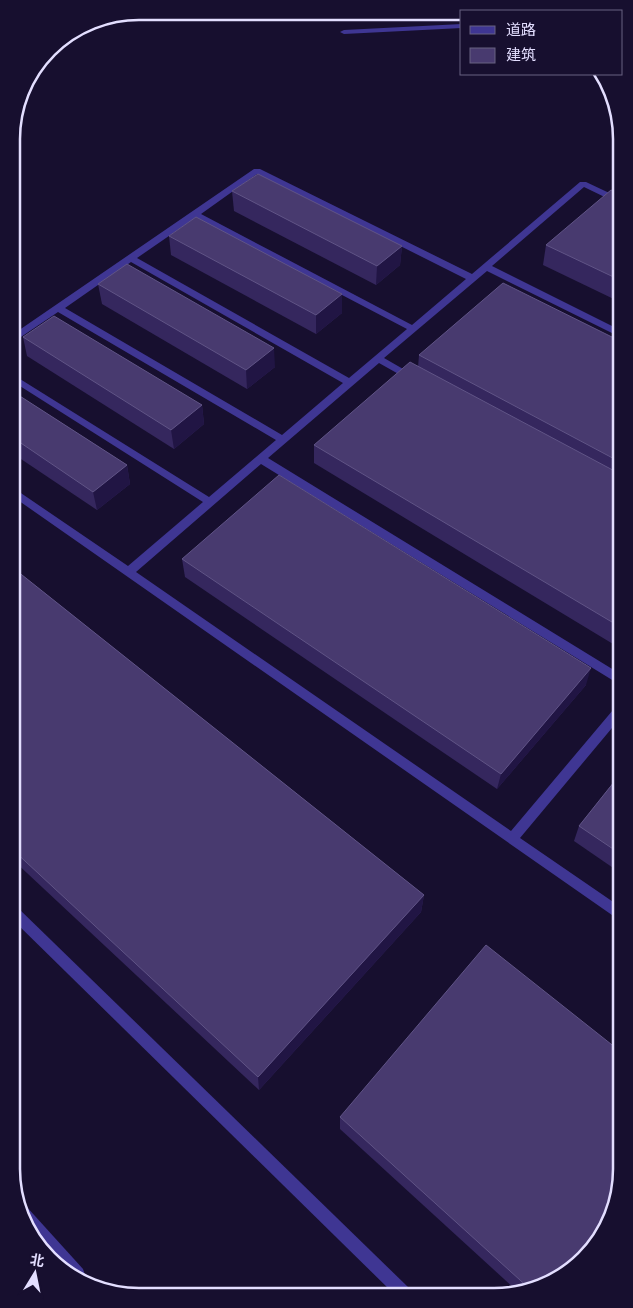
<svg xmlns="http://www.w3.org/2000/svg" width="633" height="1308" viewBox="0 0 633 1308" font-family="Cabin,'Noto Sans SC',sans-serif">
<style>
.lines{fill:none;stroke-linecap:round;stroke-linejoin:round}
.lane{fill:#3f3693;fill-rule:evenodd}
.street{fill:#3f3693;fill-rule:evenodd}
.wall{fill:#35275e}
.shaded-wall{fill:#211544}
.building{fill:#483a6f;stroke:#605486}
.rim{fill:none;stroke:#e3deff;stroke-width:2.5}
</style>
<rect width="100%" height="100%" fill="#170f2f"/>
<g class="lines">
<g class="lane">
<path d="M254,169H260L472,274L580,182H586L622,199L621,202H615L584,187L492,266L622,331V338L487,271L384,358L417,377V381H411L379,363L268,458L622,675V686L261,464L136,572L511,831L618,704L622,702V716L520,838L622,908V922L12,496V487L128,566L203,502L12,381V374L209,497L276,440L58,312L12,343V335ZM257,174L466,279L412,325L201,214ZM195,218L407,329L349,378L137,258ZM131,262L343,383L282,435L65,308Z"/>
<polygon points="12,905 17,907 408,1287 411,1292 392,1292 12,919"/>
</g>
<g class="street">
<polygon points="462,24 462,28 344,34 340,32 344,30"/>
<polygon points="19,1203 25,1205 83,1269 85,1275 84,1279 58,1267 49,1256 18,1210 17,1204"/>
</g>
</g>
<g class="wall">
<polygon points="232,191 402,246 400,265 376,285 234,211"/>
<polygon points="622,195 622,303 543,265 546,245"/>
<polygon points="169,236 342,313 316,334 171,255"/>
<polygon points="98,284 275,367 247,389 102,304"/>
<polygon points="23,337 202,405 204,424 174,449 27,356"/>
<polygon points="622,342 622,643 618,647 314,463 314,445 418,367 419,355"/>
<polygon points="12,391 127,465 130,484 97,510 12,453"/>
<polygon points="182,559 586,685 497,789 185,577"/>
<polygon points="12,567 424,895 421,912 259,1090 12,859"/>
<polygon points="622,772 622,874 574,841 579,826"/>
<polygon points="340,1117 535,1290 516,1290 340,1129"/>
</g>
<g class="shaded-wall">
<polygon points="402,246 400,265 376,285 377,266"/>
<polygon points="342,294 342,313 316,334 316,315"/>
<polygon points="274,348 275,367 247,389 246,370"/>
<polygon points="202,405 204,424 174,449 171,430"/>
<polygon points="127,465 130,484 97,510 93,492"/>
<polygon points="622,636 622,643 618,647"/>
<polygon points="591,668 586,685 497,789 501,774"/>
<polygon points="424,895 421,912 259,1090 258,1077"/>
</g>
<g class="building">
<polygon points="258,174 402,246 377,266 232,191"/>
<polygon points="611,190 622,195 622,281 546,245"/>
<polygon points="196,217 342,294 316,315 169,236"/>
<polygon points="127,264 274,348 246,370 98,284"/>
<polygon points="503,283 622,342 622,463 419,355"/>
<polygon points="54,316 202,405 171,430 23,337"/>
<polygon points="410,362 622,475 622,628 314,445"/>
<polygon points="12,391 127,465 93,492 12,437"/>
<polygon points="279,475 591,668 501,774 182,559"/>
<polygon points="12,567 424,895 258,1077 12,849"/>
<polygon points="622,772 622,855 579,826"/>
<polygon points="486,945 621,1052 621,1178 595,1247 535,1290 531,1290 340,1117"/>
</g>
<path d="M0 0H633V1308H0ZM139 20H494A119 119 0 0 1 613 139V1169A119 119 0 0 1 494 1288H139A119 119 0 0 1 20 1169V139A119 119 0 0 1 139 20Z" fill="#170f2f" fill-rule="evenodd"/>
<path class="rim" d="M139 20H494A119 119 0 0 1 613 139V1169A119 119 0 0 1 494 1288H139A119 119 0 0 1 20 1169V139A119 119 0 0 1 139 20Z"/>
<rect x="460" y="10" width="162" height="65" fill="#170f2f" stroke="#696282"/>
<rect x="470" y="26" width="25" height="8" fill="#3f3693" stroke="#696282"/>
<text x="506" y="35" font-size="15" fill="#e3deff">道路</text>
<rect x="470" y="48" width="25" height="15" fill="#483a6f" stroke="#696282"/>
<text x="506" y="60" font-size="15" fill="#e3deff">建筑</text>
<g transform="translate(35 1273) rotate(10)" stroke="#170f2f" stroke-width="4" paint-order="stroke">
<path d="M0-4L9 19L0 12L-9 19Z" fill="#e3deff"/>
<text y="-8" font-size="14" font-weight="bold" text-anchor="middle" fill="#e3deff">北</text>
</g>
</svg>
